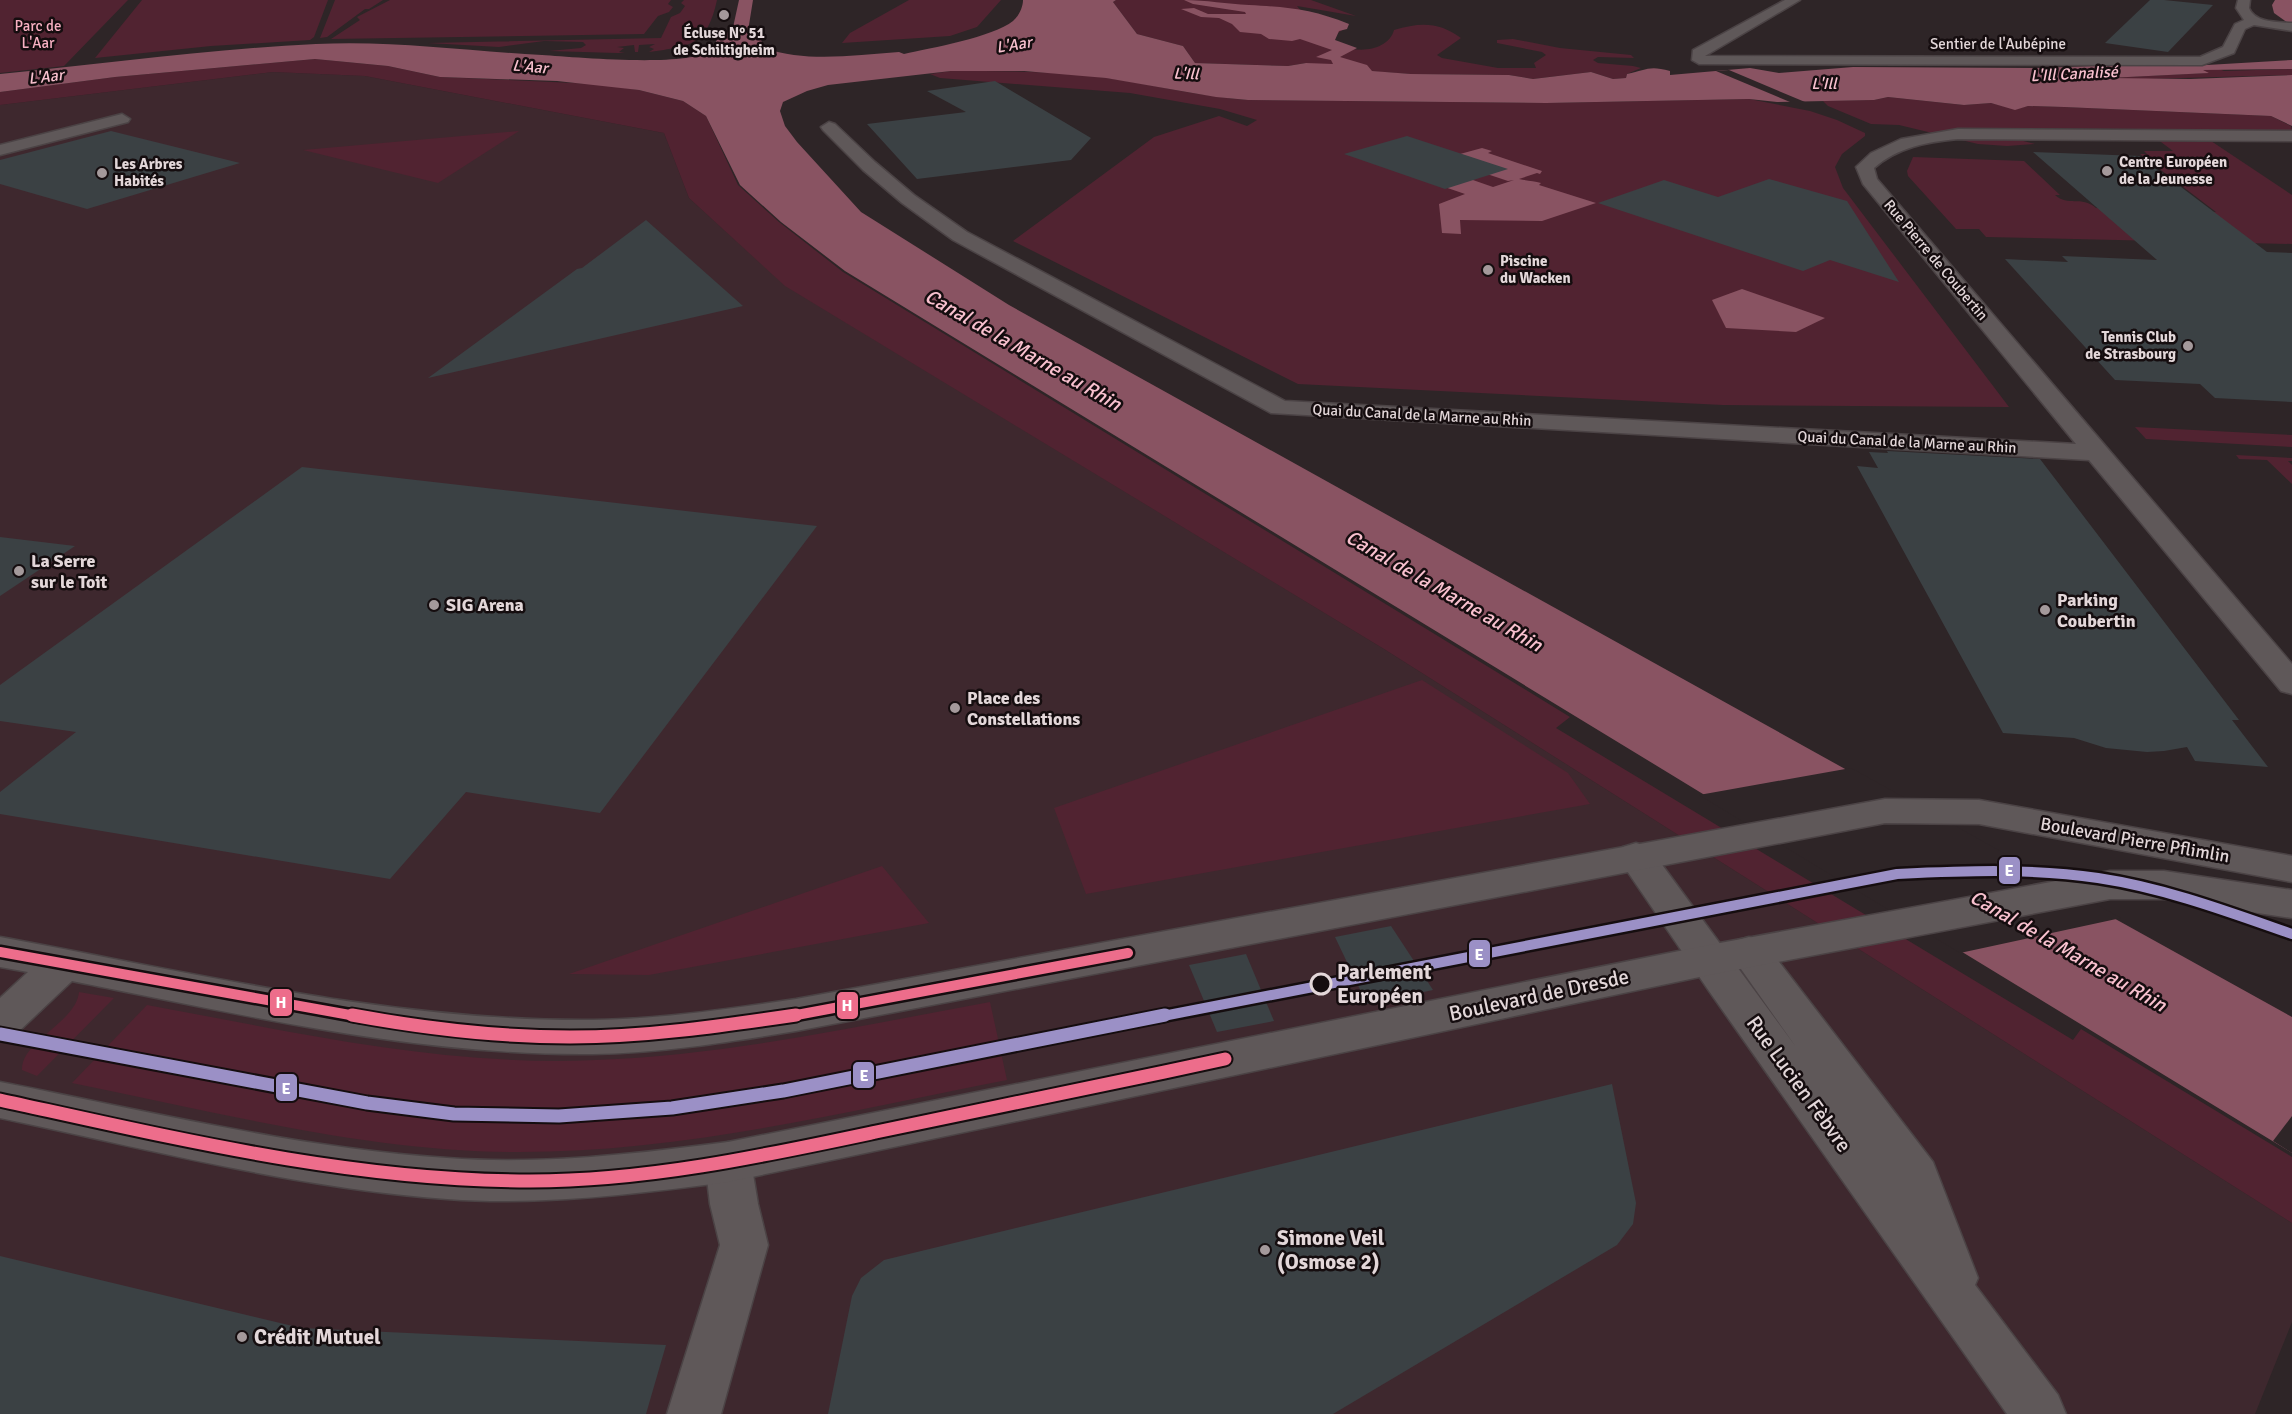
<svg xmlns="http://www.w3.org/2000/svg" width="2292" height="1414" viewBox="0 0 2292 1414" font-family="Signika,sans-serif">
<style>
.built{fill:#3e282e}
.green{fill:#512331}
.water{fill:#895362}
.pier{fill:#2e2527}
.building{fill:#3b4144}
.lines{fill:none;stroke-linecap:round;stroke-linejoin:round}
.street-casing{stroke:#4b4345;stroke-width:3}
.secondary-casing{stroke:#4b4345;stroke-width:3}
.street{fill:#5f5859;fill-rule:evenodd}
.secondary{fill:#5f5859;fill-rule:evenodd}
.bus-1-far1-casing{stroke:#150d0f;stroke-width:15}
.bus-1-casing{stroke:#150d0f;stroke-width:17}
.bus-1-far1{stroke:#ed6d8b;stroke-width:10}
.bus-1{stroke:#ed6d8b;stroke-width:13}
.tram-1-far1-casing{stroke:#150d0f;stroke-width:15}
.tram-1-casing{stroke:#150d0f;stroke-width:17}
.tram-1-far1{stroke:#9b90c6;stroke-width:10}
.tram-1{stroke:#9b90c6;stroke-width:13}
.poi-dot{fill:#a4999b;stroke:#150d0f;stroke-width:2}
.stop-dot{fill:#150d0f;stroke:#e3d7d9;stroke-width:3}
.labels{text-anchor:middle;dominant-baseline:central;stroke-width:5;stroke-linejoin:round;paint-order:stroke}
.far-park-label{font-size:15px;fill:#f8b0c2;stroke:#150d0f}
.far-poi-label{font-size:15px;font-weight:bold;fill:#e3d7d9;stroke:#150d0f;text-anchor:start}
.far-street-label{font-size:15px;fill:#e3d7d9;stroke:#150d0f}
.far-water-label{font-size:16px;font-style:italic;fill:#f9c1cf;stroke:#150d0f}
.poi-label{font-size:18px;font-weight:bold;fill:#e3d7d9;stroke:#150d0f;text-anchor:start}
.street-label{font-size:18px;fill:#e3d7d9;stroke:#150d0f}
.water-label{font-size:20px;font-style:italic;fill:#f9c1cf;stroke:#150d0f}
.near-stop-label{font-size:21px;font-weight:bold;fill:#e3d7d9;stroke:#150d0f;text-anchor:start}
.near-street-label{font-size:21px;fill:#e3d7d9;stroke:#150d0f}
.near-poi-label{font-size:21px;font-weight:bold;fill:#e3d7d9;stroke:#150d0f;text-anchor:start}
.line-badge{stroke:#150d0f;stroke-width:2}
.badge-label{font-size:16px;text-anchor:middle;font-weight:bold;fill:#fff}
</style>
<rect width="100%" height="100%" fill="#2e2527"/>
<polygon class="built" points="273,72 365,76 664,133 689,198 786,286 1384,649 2292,1223 2292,1322 2255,1414 0,1414 0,105"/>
<g class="green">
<polygon points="0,0 128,0 64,66 0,73"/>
<polygon points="142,0 328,0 314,37 310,40 211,46 95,58"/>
<polygon points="335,0 383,0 369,9 365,9 327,37 320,38"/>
<polygon points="390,0 671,0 668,4 673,7 669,12 658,16 644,34 331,39 360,20 357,17"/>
<path d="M684,0H717C707,45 692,46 649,52L654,49L649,47L655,44L639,45L638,52H635L634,45L617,47L624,48L619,52L625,53H617L549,51L581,48L586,45L583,42L544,41L499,47L428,43L661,38L671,17L680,13L685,6L681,3Z"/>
<polygon points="909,0 1001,0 977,27 950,36 842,43 850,33"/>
<path d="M1116,0H1311L1356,16L1297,6L1301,11L1347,27L1330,38C1334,41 1338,45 1343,46C1361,54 1389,49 1394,30C1421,22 1439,22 1461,38L1437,55L1442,58L1498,68H1536L1534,63L1546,55L1542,52L1497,43V40L1513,39L1560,48L1631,55L1634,58L1598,57L1593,60L1598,63L1633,66L1641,68L1627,74L1626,78L1613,79L1591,72L1533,79L1509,75L1411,74L1351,70L1306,63L1288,66L1195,63L1183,46L1137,34L1113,2Z"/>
<polygon points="315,59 388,66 440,77 597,84 639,90 683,101 706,116 738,185 779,222 843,272 1570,717 1556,728 2073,1040 2081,1029 2292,1157 2292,1223 1384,649 785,286 689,198 664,133 365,76 273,72 0,105 0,92 115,77"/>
<polygon points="2219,69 2224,71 2292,69 2292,75 2112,80 2107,78 2207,73 2201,70"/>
<path d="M951,71C1003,71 1055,71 1107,78C1154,85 1200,96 1247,100L1546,103L1749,99L1810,111L1837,120L1865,133V136L1842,154L1835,167L1843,188L2009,407L1723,405L1298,384L1013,241L1154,137L1219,116L1247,126L1257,120L1220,109L1130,93L940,78L930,74Z"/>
<polygon points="1888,97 1964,105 1991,103 2015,109 2028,106 2064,107 2271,116 2291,126 2292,130 1973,128 2035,144 2007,146 1978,144 1899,125 1871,124 1828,106 1823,101 1874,100"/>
<polygon points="519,131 438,183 303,150"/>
<path d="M2157,139H2208L2292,195V244L1986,237L1979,229H1956L1908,176L1907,171L1913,157L2024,161L2060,195H2055C2068,207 2081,195 2096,208L2216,212L2140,154H2147L2144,151H2173Z"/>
<polygon points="2135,427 2292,435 2292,447 2146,439"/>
<polygon points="2236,455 2292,458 2292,461 2288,461 2292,465 2292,484 2267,460 2239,459"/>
<polygon points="1422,680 1568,773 1590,804 1086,894 1054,808"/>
<polygon points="882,866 929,923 649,975 569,974"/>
<path d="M79,992L114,998L37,1076L22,1070C21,1041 76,1023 79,992Z"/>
<path d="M990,1002L1007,1080C844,1112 680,1153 513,1152C364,1151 217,1112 72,1083L147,1005C295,1032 444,1067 596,1060C729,1055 859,1026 990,1002Z"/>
</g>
<g class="water">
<path d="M739,0H753L748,31H758L764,48C808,63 854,55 899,52L904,54C931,48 993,37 1013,21C1019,16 1023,7 1023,0H1116L1113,2L1137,34L1183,46L1195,63L1288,66L1306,63L1333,64L1331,60L1316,57L1332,50L1300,39L1292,41L1269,39L1261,34L1240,32L1232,24L1219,18L1201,17L1181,9L1194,8L1208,14H1246L1245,12L1193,4L1184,0C1206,0 1227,4 1249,5C1288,7 1312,9 1349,24L1347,29L1339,31L1335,40L1357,48L1340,57L1367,65L1372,71L1411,74L1509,75L1533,79L1591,72L1613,79L1626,78L1627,74C1646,70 1649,65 1670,71V75L1750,68L1779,73L1853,67L2037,68L2183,63L2190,66L2292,60V69L2203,70L2209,73L2108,78L2190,79L2292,75V126L2271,116L2064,107L2028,106L2015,110L1991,103L1964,105L1888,97L1874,100L1777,102L1749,99L1546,103L1248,100L1216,97L1106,78L1024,71H951L828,85L807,91L783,102L780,111L785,126L797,142L861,212L1009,305L2292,1017V1153L845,271L781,222L740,185L706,116L683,101L639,90L557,81L440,77L388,66L315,59L115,77L0,92V74C105,64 210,49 316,44C391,40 467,51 542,55C575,57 688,68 712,50L720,33L732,32Z"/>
<polygon points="2275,0 2292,0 2292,26 2274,13 2272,5"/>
<path d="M1482,148L1492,151L1488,153L1542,171L1540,174L1537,173L1519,179C1527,181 1534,181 1541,183L1539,185L1596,203L1542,221L1460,220L1461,234L1442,233L1439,204L1465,194L1398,171L1424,163L1493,187L1514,180L1508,181L1475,170L1427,163Z"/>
<polygon points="1742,289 1825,318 1796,332 1726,328 1712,300"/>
</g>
<g class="pier">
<polygon points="1729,70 1805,102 1790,102 1716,71"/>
<polygon points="1851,768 2121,918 1960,953 1699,795"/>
<polygon points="2292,1116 2292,1153 2273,1141"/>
</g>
<g class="building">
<polygon points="2150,0 2164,0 2213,5 2168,52 2105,43"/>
<polygon points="995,81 1091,138 1071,160 917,179 867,124 966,112 927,91"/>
<polygon points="111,131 240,163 87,209 0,184 0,160"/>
<polygon points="1407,136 1508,169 1445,189 1344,154"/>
<polygon points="2033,152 2140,156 2267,252 2292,253 2292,402 2215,398 2200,384 2115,380 2005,259 2068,262 2062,256 2157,260"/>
<polygon points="1769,179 1847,201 1899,282 1830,260 1803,271 1598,203 1664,180 1718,197"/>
<polygon points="646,220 743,306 428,378 577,269 582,268"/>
<polygon points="1887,451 2040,459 2239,720 2232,720 2268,767 2195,761 2187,747 2164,751 2147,752 2106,748 2074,738 2003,733 1857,466 1878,468 1869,452 1888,453"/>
<polygon points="302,467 817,526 600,813 466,792 390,879 0,814 0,792 76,732 0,721 0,685"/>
<polygon points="0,537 75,546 0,596"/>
<polygon points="1391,926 1433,990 1367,1004 1335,937"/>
<polygon points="1246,954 1274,1021 1217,1032 1189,965"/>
<polygon points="1612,1084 1636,1203 1633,1224 1617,1245 1333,1414 828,1414 852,1296 861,1278 884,1260"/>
<polygon points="0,1256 301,1328 666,1345 646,1414 0,1414"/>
</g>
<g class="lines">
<defs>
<g id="street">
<path d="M1785,0H1800L1705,56L2200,57L2223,47L2235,24L2244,20L2236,8L2238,0H2250L2249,8C2255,23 2278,22 2292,23V31L2254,25L2245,29L2234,53L2202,65L1699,64L1692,60L1693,50Z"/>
<polygon points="122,114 130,119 128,122 0,155 0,145"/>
<path d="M829,122L835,124L875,162L914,195L967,232L1285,401L2076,444L1863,184L1856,167L1871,153L1901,139L1958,129L2292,131V141L1958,139C1927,142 1898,147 1874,168L1877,179L2292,664V694L2281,691L2089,460L1271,413L953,240L902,203L863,170L823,130L821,127Z"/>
<polygon points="1636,843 1649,847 1796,1047 1729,952 1735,941 1749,937 1763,941 1933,1162 1978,1278 1975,1285 2058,1395 2066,1414 2007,1414 1709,991 1623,865 1617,856 1623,847"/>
<polygon points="728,1142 744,1148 751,1162 758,1204 768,1245 721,1414 667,1414 720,1245 710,1204 705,1162 712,1148"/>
</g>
<g id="secondary">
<path d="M1885,799L1979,800L2292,856V882L1979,824L1885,823L796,1031C729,1042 661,1053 593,1054C418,1056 243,1015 72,981L15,1035L0,1040V998L28,972L0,967V937C195,973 394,1022 593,1020C661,1019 729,1009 796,999Z"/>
<path d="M2110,871H2164L2292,890V918L2164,899H2110L1709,975L728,1182C635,1194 541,1206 447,1199C296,1188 148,1149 0,1118V1082C148,1111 297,1148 447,1158C541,1165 635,1154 728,1142L1709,945Z"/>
</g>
</defs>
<use href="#street" class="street-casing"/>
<use href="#secondary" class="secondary-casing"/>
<use href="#street" class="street"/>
<use href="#secondary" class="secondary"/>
<defs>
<g id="bus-1-far1">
<polyline points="0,952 361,1017"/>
<polyline points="786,1017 1128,953"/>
</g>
<g id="bus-1">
<path d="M352,1015C423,1028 497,1037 570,1037C646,1037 721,1026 796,1015"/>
<path d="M0,1100C174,1138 351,1181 530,1181C647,1181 763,1156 876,1132C993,1108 1109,1084 1225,1059"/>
</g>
</defs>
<use href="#bus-1-far1" class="bus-1-far1-casing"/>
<use href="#bus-1" class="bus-1-casing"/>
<use href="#bus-1-far1" class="bus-1-far1"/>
<use href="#bus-1" class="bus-1"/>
<defs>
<path id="tram-1-far1" d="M1158,1017L1897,874C1964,871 2031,868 2098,878C2165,888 2229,912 2292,934"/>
<polyline id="tram-1" points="0,1034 367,1103 454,1114 559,1116 672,1108 783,1091 1165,1015"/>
</defs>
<use href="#tram-1-far1" class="tram-1-far1-casing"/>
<use href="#tram-1" class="tram-1-casing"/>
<use href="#tram-1-far1" class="tram-1-far1"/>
<use href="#tram-1" class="tram-1"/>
</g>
<g class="poi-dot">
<circle cx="724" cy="15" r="6"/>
<circle cx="2107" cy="171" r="6"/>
<circle cx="102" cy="173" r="6"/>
<circle cx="1488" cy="270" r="6"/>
<circle cx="2188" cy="346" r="6"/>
<circle cx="19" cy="571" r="6"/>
<circle cx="434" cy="605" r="6"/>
<circle cx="2045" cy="610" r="6"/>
<circle cx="955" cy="708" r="6"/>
<circle cx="1265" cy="1250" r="6"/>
<circle cx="242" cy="1337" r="6"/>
</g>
<circle class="stop-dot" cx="1321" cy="984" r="10"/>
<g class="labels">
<g class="far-park-label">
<text x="38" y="26">Parc de<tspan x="38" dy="17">L'Aar</tspan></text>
</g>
<g class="far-poi-label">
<text x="724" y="33" text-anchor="middle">Écluse N° 51<tspan x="724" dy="17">de Schiltigheim</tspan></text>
<text x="2119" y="162">Centre Européen<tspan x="2119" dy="17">de la Jeunesse</tspan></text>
<text x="114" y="164">Les Arbres<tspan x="114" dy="17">Habités</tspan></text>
<text x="1500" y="261">Piscine<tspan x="1500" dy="17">du Wacken</tspan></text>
<text x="2176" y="337" text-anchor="end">Tennis Club<tspan x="2176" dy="17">de Strasbourg</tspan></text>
</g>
<g class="far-street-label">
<text x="1998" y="44">Sentier de l'Aubépine</text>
<text transform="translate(1936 260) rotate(50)">Rue Pierre de Coubertin</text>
<text transform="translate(1422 415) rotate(3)">Quai du Canal de la Marne au Rhin</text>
<text transform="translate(1907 442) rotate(3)">Quai du Canal de la Marne au Rhin</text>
</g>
<g class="far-water-label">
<text transform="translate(1014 45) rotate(-9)">L'Aar</text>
<text transform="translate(530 67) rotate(5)">L'Aar</text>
<text transform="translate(1186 74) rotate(2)">L'Ill</text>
<text transform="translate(2074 74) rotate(-3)">L'Ill Canalisé</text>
<text transform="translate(46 77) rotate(-7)">L'Aar</text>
<text x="1824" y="84">L'Ill</text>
</g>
<g class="poi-label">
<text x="31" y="561">La Serre<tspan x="31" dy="21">sur le Toit</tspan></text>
<text x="2057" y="600">Parking<tspan x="2057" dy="21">Coubertin</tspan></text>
<text x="446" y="605">SIG Arena</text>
<text x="967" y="698">Place des<tspan x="967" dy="21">Constellations</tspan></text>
</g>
<g class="street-label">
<text transform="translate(2135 840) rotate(10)">Boulevard Pierre Pflimlin</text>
</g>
<g class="water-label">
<text transform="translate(1023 350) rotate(30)">Canal de la Marne au Rhin</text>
<text transform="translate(1444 591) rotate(30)">Canal de la Marne au Rhin</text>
<text transform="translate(2068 951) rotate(30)">Canal de la Marne au Rhin</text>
</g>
<g class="near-stop-label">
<text x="1337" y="972">Parlement<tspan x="1337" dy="24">Européen</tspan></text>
</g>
<g class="near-street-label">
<text transform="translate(1539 995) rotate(-12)">Boulevard de Dresde</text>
<text transform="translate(1799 1084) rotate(54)">Rue Lucien Fèbvre</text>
</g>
<g class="near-poi-label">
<text x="1277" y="1238">Simone Veil<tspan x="1277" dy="24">(Osmose 2)</tspan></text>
<text x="254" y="1337">Crédit Mutuel</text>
</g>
</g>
<g class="line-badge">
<rect x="1998" y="856" width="23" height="29" rx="6" fill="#9b90c6"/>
<rect x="1468" y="939" width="23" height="29" rx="6" fill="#9b90c6"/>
<rect x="269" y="988" width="24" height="29" rx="6" fill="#ed6d8b"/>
<rect x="836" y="991" width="23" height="29" rx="6" fill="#ed6d8b"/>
<rect x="852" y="1061" width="23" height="28" rx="6" fill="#9b90c6"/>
<rect x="275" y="1073" width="23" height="29" rx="6" fill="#9b90c6"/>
</g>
<g class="badge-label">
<text x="2009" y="876">E</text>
<text x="1479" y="960">E</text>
<text x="281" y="1008">H</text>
<text x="847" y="1011">H</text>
<text x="864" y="1081">E</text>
<text x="286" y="1094">E</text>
</g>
</svg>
